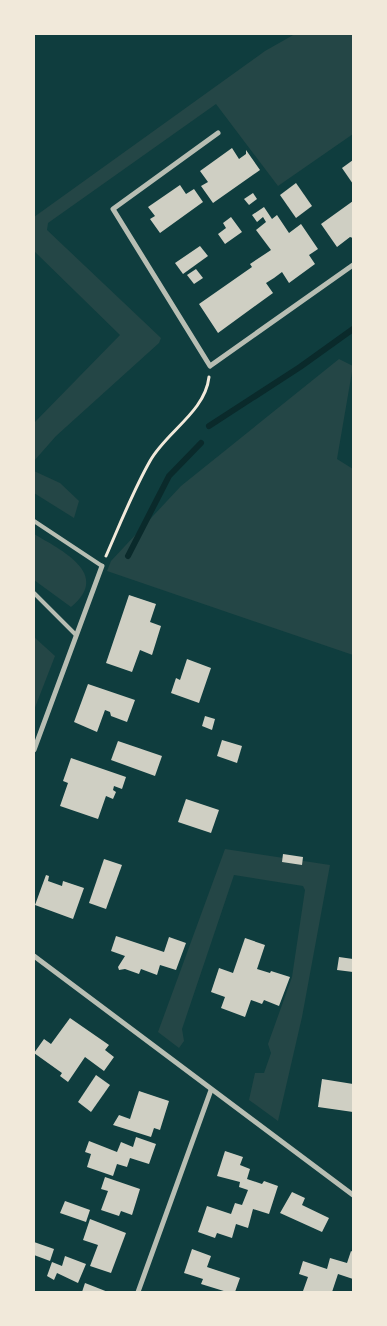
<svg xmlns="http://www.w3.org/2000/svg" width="387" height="1326" viewBox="0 0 387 1326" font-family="Manrope,sans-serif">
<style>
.green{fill:#244646}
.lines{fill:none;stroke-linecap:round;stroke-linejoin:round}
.stream{stroke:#0a2a2b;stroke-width:6}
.building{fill:#cfcfc3}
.path{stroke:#f1e9da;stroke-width:3}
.service{stroke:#b8beb3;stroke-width:4}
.minor{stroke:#b8beb3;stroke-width:5}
</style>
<rect width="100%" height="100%" fill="#0f3d3e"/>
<g class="green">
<polygon points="295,34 353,34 353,134 278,186 216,104 48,223 47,230 161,338 159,343 56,436 34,461 34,423 120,335 34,251 34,217 265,51"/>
<polygon points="339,359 353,366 337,459 353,469 353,655 107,571 111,561 181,486"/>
<polygon points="34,471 60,483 79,501 74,518 34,493"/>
<path d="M34,534C61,550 112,574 71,607L34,580Z"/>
<polygon points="34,637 55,656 34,710"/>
<polygon points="225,849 330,865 302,1017 278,1121 249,1100 255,1073 264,1073 271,1053 268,1044 292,977 305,890 303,886 234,875 182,1029 184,1041 179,1048 158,1032"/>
</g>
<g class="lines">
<g class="stream">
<polyline points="209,426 300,367 353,329"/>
<polyline points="128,556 169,476 201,443"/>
</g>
</g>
<g class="building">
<polygon points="232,148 239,159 246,154 246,150 260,170 213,203 201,186 208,182 200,171"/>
<polygon points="353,160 353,184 342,168"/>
<polygon points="296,183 312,206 296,218 280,195"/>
<polygon points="180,185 186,194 194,189 203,202 160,233 150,219 155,216 148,207"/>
<polygon points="253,193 257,199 249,205 244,199"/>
<polygon points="353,201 353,238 350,237 337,247 321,224"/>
<polygon points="264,207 272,219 277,215 289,233 301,224 318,249 309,255 315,264 289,283 282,272 274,278 266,283 273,293 218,333 199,304 252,267 250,264 271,250 256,230 266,222 263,217 257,222 252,215"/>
<polygon points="231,217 242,232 225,244 218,234 226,228 223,223"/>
<polygon points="200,246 208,256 183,274 175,263"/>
<polygon points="196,269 203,278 194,284 187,275"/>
<polygon points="129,595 156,604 150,622 161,626 152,655 140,650 132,672 106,663"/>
<polygon points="187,659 211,668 199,703 171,693 176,678 180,680"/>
<polygon points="88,684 135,700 127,722 111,716 110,712 105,710 97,732 74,722"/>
<polygon points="205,716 215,719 212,730 202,726"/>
<polygon points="222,740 242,746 237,763 217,756"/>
<polygon points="118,741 162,756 155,776 111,760"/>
<polygon points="71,758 126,777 122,789 114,786 113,790 116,792 113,799 106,796 98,819 60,806 68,783 63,781"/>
<polygon points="186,799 219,810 211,833 178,822"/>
<polygon points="283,854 303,857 302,865 282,862"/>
<polygon points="104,859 122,865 106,909 89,903"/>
<polygon points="46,875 49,876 48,881 62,886 63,881 84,888 73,919 35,905"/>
<polygon points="116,936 164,952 169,937 186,943 176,970 160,965 157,975 141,969 139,974 125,969 119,970 118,967 125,956 111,951"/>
<polygon points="245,938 265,945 257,969 270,973 271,971 290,977 279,1006 264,1000 262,1004 251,1000 245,1017 221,1008 225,997 211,992 219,968 233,973"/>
<polygon points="339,957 353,959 353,972 337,970"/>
<polygon points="70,1018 109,1045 105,1050 114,1057 104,1071 85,1057 68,1082 60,1076 62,1073 34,1053 44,1039 51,1044"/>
<polygon points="96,1075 110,1085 91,1112 78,1102"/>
<polygon points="322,1079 353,1084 353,1112 318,1107"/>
<polygon points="139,1091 169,1101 160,1130 154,1128 151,1137 113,1125 119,1115 130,1119"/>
<polygon points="136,1137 156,1144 149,1164 130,1158 127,1167 117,1164 113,1176 87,1167 91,1154 85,1152 89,1141 117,1152 121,1142 133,1147"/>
<polygon points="225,1151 243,1157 240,1165 250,1169 247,1179 262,1184 264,1181 278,1186 269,1214 253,1209 248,1228 236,1224 232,1238 217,1233 215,1238 198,1232 207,1206 231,1214 235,1203 242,1205 248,1190 239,1187 240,1182 217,1176"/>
<polygon points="105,1177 140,1189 132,1215 121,1211 119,1216 101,1210 108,1191 101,1189"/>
<polygon points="292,1192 305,1198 302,1205 329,1218 322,1232 280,1213"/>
<polygon points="65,1201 90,1210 86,1222 60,1213"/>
<polygon points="90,1219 126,1233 111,1273 90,1266 98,1245 83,1240"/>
<polygon points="34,1242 54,1249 50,1261 34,1255"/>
<polygon points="192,1249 211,1256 207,1267 240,1278 235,1292 227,1292 201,1284 203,1279 184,1273"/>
<polygon points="351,1251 353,1252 353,1279 338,1274 332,1292 303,1291 308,1277 299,1274 303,1261 327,1269 330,1258 347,1263"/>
<polygon points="65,1256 86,1264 78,1283 57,1273 54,1280 47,1276 52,1262 62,1266"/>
<polygon points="85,1283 108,1292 82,1292"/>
</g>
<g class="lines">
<path class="path" d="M106,556C120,524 133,491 150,461C166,432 205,412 209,377"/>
<g class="service">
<polyline points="34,521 102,566"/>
<polyline points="34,593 76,635"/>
</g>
<g class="minor">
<polyline points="218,133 113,209 210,366 353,265"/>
<polyline points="34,750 102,566"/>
<polyline points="34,956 353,1195"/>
<polyline points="138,1292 211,1090"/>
</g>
</g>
<rect width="387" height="1326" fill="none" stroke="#f1e9da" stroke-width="70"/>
</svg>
